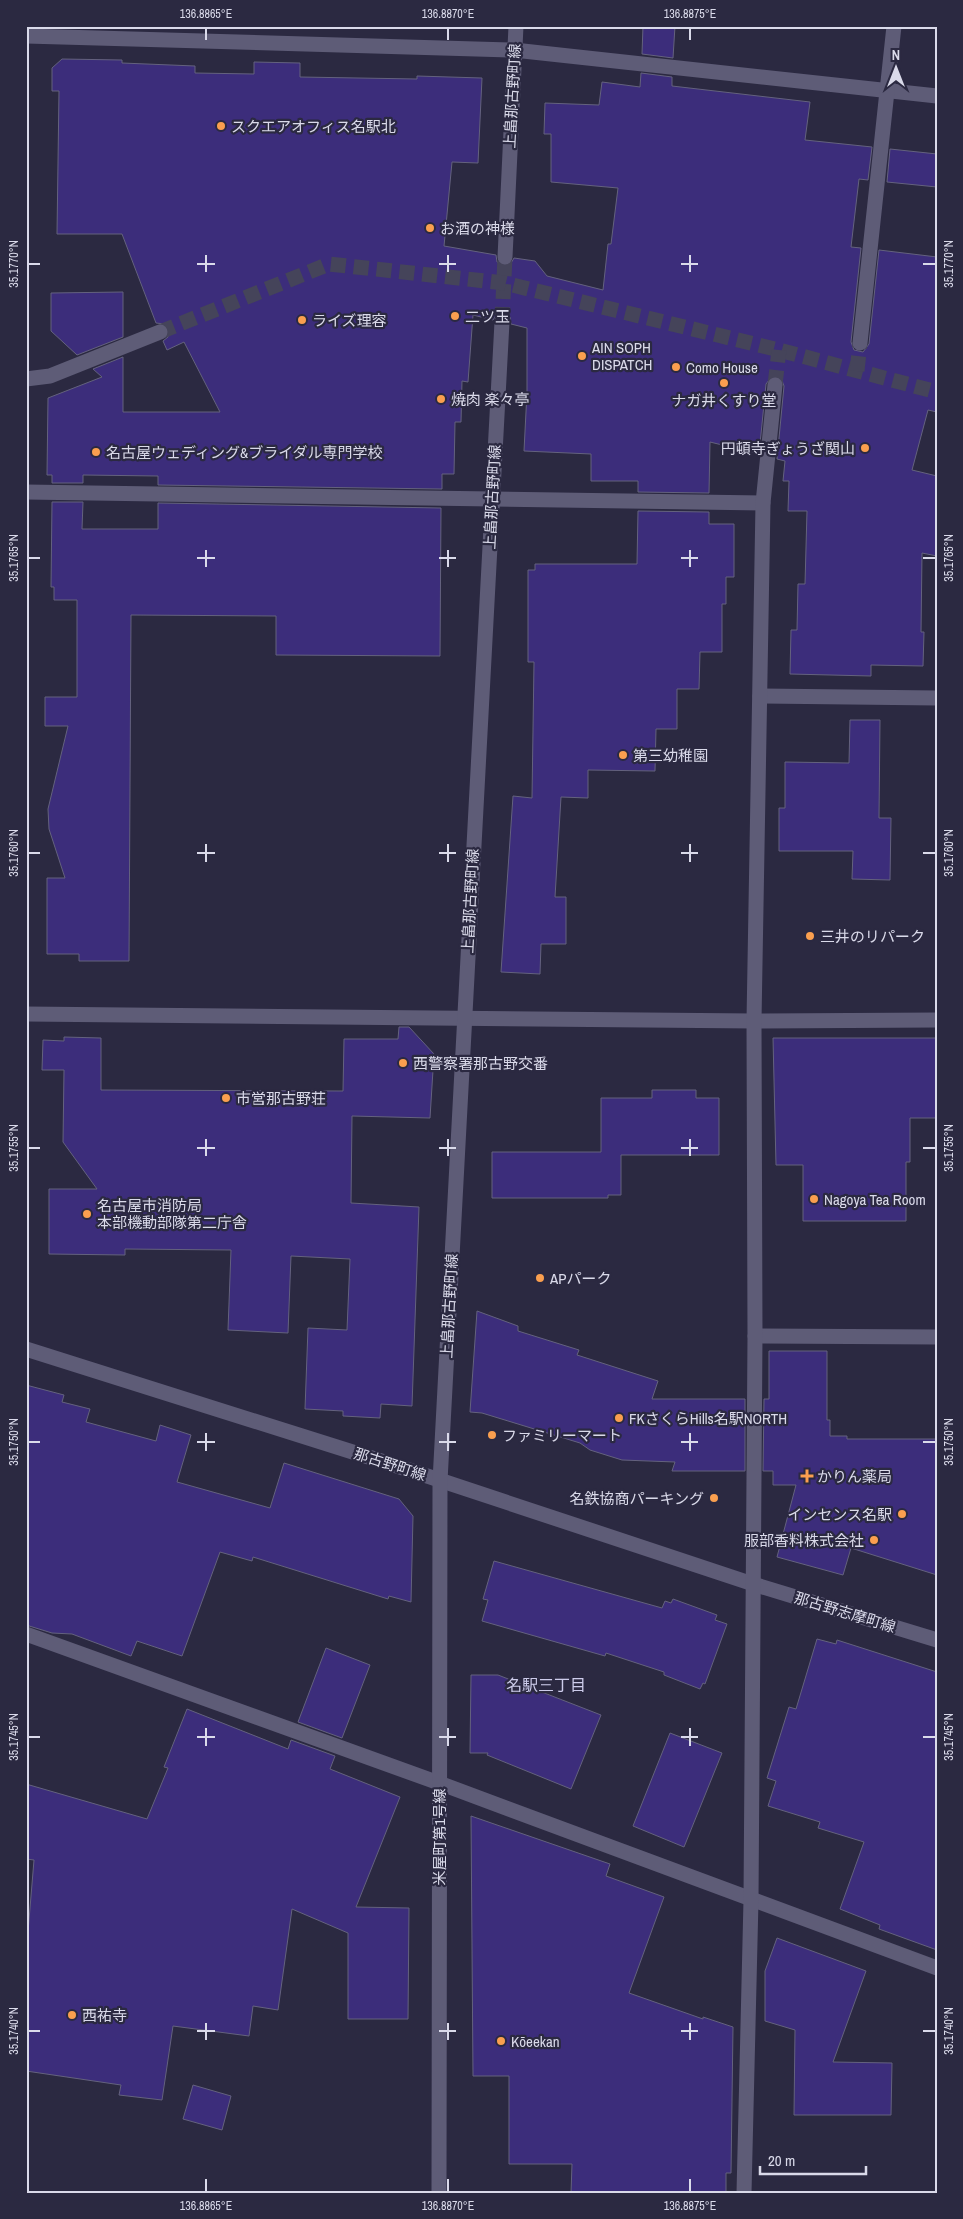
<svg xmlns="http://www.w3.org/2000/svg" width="963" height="2219" viewBox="0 0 963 2219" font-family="'Archivo Narrow','Noto Sans JP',sans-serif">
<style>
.building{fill:#3c2d7b;stroke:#64627e}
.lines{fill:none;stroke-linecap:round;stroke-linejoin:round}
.minor-tunnel{stroke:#45445a;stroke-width:15;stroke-dasharray:15 8;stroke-linecap:butt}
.minor{stroke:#5e5c77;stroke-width:15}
.ticks{fill:none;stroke:#dadaea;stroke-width:2}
.poi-dot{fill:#fa9f4f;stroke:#2b2941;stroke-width:2}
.labels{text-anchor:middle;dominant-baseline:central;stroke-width:4.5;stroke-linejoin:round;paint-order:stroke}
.street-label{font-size:15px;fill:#dadaea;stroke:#2b2941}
.poi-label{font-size:15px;fill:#dadaea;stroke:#2b2941;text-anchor:start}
.neighbourhood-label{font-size:16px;fill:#cdcceb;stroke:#2b2941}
.neatline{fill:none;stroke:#dadaea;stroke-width:2}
.ticks-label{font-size:12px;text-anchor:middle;fill:#dadaea}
</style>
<rect width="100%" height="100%" fill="#2b2941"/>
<g class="building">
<polygon points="643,26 675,26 673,58 642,54"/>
<polygon points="62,59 122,60 122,63 195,66 195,73 254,74 254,62 300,63 300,77 417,79 417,76 482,78 478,163 452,162 444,246 496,255 497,262 504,266 510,265 514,258 535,261 547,276 603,290 608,244 611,244 618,188 551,182 551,134 544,134 545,103 599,105 602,82 640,87 641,73 672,77 672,86 810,102 805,140 872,147 868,180 859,179 851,247 861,248 851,342 854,350 863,352 869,344 879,250 937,257 937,412 928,410 912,470 937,476 937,556 922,553 921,632 924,632 923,666 871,665 871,676 790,674 791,630 797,630 798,584 805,584 807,511 788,511 789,481 783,481 785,461 777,459 784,386 781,378 772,376 766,384 759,454 710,442 709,493 638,492 638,481 591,481 591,454 524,451 527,392 527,328 511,324 510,317 503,313 497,314 493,320 473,315 468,382 462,381 461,422 455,422 454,474 442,474 442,489 158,485 158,476 83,475 83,483 52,483 52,475 47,475 48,398 102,377 93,369 123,357 123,412 220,412 184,342 167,350 163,341 168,337 169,329 165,324 156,323 122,234 57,234 59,91 52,91 52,68"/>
<polygon points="890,149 937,154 937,187 887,182"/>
<polygon points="123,292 123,337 77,355 51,331 51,293"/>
<polygon points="52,502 83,502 82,529 158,529 158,503 441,508 440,656 276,655 276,616 131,615 129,961 79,961 79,954 47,954 47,878 65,878 49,829 48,809 68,726 45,726 45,697 77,697 77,600 54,600 54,587 51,587"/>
<polygon points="638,511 709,512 709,524 734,524 734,577 726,577 726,604 722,604 722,652 700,652 699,689 677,689 677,729 656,729 655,771 588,770 588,798 561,797 555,897 566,897 566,944 541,944 540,974 501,972 513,796 532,798 534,662 528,662 528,570 535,570 535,564 637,564"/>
<polygon points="850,720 880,720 879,818 891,818 890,880 852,879 853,851 779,851 779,808 785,808 785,762 849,763"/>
<polygon points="399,1027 409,1027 434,1054 430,1118 352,1116 351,1203 419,1207 412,1406 381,1404 380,1418 343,1416 343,1411 305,1409 308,1328 347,1330 350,1259 291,1256 288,1333 228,1330 231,1250 125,1249 125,1255 49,1254 49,1189 97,1189 63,1142 64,1070 42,1070 43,1040 64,1041 64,1037 101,1038 101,1090 343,1091 344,1039 398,1039"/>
<polygon points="773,1038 937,1038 937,1118 910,1118 910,1162 906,1162 906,1221 803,1221 803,1165 776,1165"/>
<polygon points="652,1090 696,1090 696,1098 719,1098 719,1155 621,1155 621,1195 608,1195 608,1198 492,1198 492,1152 601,1152 601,1098 652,1098"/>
<polygon points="477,1311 518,1326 518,1331 579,1350 577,1355 658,1381 652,1399 745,1399 745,1471 672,1471 675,1462 622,1460 590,1450 580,1443 482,1413 470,1412"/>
<polygon points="769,1351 827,1351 827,1420 830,1420 830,1436 847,1436 847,1439 937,1439 937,1575 851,1548 843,1575 777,1557 796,1485 773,1485 773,1471 763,1471 764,1399 769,1399"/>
<polygon points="26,1385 64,1395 62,1402 90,1409 86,1422 156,1441 160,1425 191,1435 177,1482 270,1508 284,1463 399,1499 413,1516 411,1602 389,1596 388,1599 253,1557 252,1561 220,1552 182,1656 137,1641 131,1656 72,1634 52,1633 26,1625"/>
<polygon points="494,1561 662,1608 665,1601 671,1603 673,1599 717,1615 715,1620 727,1624 705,1684 703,1683 700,1689 664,1675 664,1672 606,1653 605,1656 482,1621 488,1600 483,1599"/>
<polygon points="817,1639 836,1644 837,1640 937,1672 937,1950 879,1929 880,1925 840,1909 864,1842 818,1828 820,1822 768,1806 776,1781 767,1778 789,1707 796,1709"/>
<polygon points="326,1648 370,1665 342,1738 298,1722"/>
<polygon points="471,1675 498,1675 601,1715 571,1789 487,1755 488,1753 470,1753"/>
<polygon points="187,1709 288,1749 291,1740 335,1756 330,1769 400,1797 356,1907 409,1908 408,2019 348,2019 348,1933 292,1909 278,2010 253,2006 249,2036 173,2026 162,2100 119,2095 121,2085 26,2071 26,1956 34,1860 26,1859 26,1784 147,1819 168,1768 164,1767"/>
<polygon points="670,1733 722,1753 684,1847 633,1826"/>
<polygon points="471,1816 610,1864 606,1876 664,1897 629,1993 703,2019 703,2017 733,2027 731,2173 726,2173 726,2193 571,2193 572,2164 509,2164 509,2076 473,2076"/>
<polygon points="777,1938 866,1971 833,2062 892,2063 891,2115 794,2115 795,2030 765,2021 765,1971"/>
<polygon points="193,2085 231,2096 222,2130 183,2119"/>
</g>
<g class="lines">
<g class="minor-tunnel">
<polyline points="502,322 505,257"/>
<polyline points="160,332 329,264 504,283 779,350 937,392"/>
<polyline points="857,371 860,343"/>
<polyline points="775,385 779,350"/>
</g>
<g class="minor">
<polyline points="26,36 514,50 937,96"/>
<polyline points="505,257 516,26"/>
<polyline points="860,343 894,26"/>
<polyline points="26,379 50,376 160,332"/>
<polyline points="26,492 763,503"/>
<polyline points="760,696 937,698"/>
<polyline points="26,1014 754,1021 937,1020"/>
<polyline points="755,1336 937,1337"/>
<polyline points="26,1349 397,1466 753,1584 937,1640"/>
<polyline points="26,1634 439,1783 937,1968"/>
<polyline points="439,2193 440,1481 502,322"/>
<polyline points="744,2193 751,1900 755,1336 754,1021 763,503 775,385"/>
</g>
</g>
<path class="ticks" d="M206,28V40M448,28V40M690,28V40M206,255V272M448,255V272M690,255V272M28,264H40M197,264H215M439,264H456M681,264H698M923,264H936M206,550V567M448,550V567M690,550V567M28,558H40M197,558H215M439,558H456M681,558H698M923,558H936M206,844V862M448,844V862M690,844V862M28,853H40M197,853H215M439,853H456M681,853H698M923,853H936M206,1139V1156M448,1139V1156M690,1139V1156M28,1148H40M197,1148H215M439,1148H456M681,1148H698M923,1148H936M206,1433V1451M448,1433V1451M690,1433V1451M28,1442H40M197,1442H215M439,1442H456M681,1442H698M923,1442H936M206,1728V1746M448,1728V1746M690,1728V1746M28,1737H40M197,1737H215M439,1737H456M681,1737H698M923,1737H936M206,2023V2040M448,2023V2040M690,2023V2040M28,2031H40M197,2031H215M439,2031H456M681,2031H698M923,2031H936M206,2179V2192M448,2179V2192M690,2179V2192"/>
<g class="poi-dot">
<circle cx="221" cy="126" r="5"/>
<circle cx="430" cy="228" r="5"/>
<circle cx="455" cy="316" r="5"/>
<circle cx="302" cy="320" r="5"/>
<circle cx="582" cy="356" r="5"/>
<circle cx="676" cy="367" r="5"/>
<circle cx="724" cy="383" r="5"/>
<circle cx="441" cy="399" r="5"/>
<circle cx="865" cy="448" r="5"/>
<circle cx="96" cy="452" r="5"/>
<circle cx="623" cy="755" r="5"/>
<circle cx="810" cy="936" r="5"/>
<circle cx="403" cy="1063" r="5"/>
<circle cx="226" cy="1098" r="5"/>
<circle cx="814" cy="1199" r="5"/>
<circle cx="87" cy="1214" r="5"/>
<circle cx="540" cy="1278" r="5"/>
<circle cx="619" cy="1418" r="5"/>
<circle cx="492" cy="1435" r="5"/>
<path d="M804.5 1468.5h5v5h5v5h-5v5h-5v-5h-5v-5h5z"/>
<circle cx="714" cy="1498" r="5"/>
<circle cx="902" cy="1514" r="5"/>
<circle cx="874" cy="1540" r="5"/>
<circle cx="72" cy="2015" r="5"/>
<circle cx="501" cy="2041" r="5"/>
</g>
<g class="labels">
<g class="street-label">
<text transform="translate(512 96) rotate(-87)">上畠那古野町線</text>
<text transform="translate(492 497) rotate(-87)">上畠那古野町線</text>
<text transform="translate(470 901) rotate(-87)">上畠那古野町線</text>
<text transform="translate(449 1306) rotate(-87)">上畠那古野町線</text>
<text transform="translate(390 1464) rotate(18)">那古野町線</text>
<text transform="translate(845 1612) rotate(17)">那古野志摩町線</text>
<text transform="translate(439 1837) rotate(-90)">米屋町第1号線</text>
</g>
<g class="poi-label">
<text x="231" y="126">スクエアオフィス名駅北</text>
<text x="440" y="228">お酒の神様</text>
<text x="465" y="316">二ツ玉</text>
<text x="312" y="320">ライズ理容</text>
<text x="592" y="347">AIN SOPH<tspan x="592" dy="17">DISPATCH</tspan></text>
<text x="686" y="367">Como House</text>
<text x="451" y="399">焼肉 楽々亭</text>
<text x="724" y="400" text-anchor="middle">ナガ井くすり堂</text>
<text x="855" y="448" text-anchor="end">円頓寺ぎょうざ関山</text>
<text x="106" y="452">名古屋ウェディング&amp;ブライダル専門学校</text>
<text x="633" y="755">第三幼稚園</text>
<text x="820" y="936">三井のリパーク</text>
<text x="413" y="1063">西警察署那古野交番</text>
<text x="236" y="1098">市営那古野荘</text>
<text x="824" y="1199">Nagoya Tea Room</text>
<text x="97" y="1205">名古屋市消防局<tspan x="97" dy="17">本部機動部隊第二庁舎</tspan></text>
<text x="550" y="1278">APパーク</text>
<text x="629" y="1418">FKさくらHills名駅NORTH</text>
<text x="502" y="1435">ファミリーマート</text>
<text x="817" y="1476">かりん薬局</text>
<text x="704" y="1498" text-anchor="end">名鉄協商パーキング</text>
<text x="892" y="1514" text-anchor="end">インセンス名駅</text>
<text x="864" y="1540" text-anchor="end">服部香料株式会社</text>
<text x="82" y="2015">西祐寺</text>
<text x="511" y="2041">Kōeekan</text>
</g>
<g class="neighbourhood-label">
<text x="546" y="1685">名駅三丁目</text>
</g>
</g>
<rect width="963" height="2219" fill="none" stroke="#2b2941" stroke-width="55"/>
<g transform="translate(896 68)" stroke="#2b2941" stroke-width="4" paint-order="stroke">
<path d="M0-4L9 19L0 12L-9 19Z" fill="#dadaea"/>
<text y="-8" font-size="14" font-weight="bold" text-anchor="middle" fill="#dadaea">N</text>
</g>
<path d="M760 2166v8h106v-8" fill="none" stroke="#dadaea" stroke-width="2.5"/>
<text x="768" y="2166" font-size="15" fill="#dadaea" stroke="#2b2941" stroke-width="4" paint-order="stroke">20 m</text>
<rect x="28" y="28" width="908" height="2164" class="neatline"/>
<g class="ticks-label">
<text x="206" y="18">136.8865°E</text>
<text x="448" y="18">136.8870°E</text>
<text x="690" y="18">136.8875°E</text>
<text transform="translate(14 264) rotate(-90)" y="4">35.1770°N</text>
<text transform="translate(949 264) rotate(-90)" y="4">35.1770°N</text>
<text transform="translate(14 558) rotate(-90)" y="4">35.1765°N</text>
<text transform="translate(949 558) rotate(-90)" y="4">35.1765°N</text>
<text transform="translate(14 853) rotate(-90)" y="4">35.1760°N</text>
<text transform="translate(949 853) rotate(-90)" y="4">35.1760°N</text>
<text transform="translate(14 1148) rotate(-90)" y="4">35.1755°N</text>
<text transform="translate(949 1148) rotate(-90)" y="4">35.1755°N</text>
<text transform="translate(14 1442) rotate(-90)" y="4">35.1750°N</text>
<text transform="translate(949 1442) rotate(-90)" y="4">35.1750°N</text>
<text transform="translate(14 1737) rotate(-90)" y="4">35.1745°N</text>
<text transform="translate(949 1737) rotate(-90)" y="4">35.1745°N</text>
<text transform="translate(14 2031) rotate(-90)" y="4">35.1740°N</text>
<text transform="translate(949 2031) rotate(-90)" y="4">35.1740°N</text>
<text x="206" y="2210">136.8865°E</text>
<text x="448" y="2210">136.8870°E</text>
<text x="690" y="2210">136.8875°E</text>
</g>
</svg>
